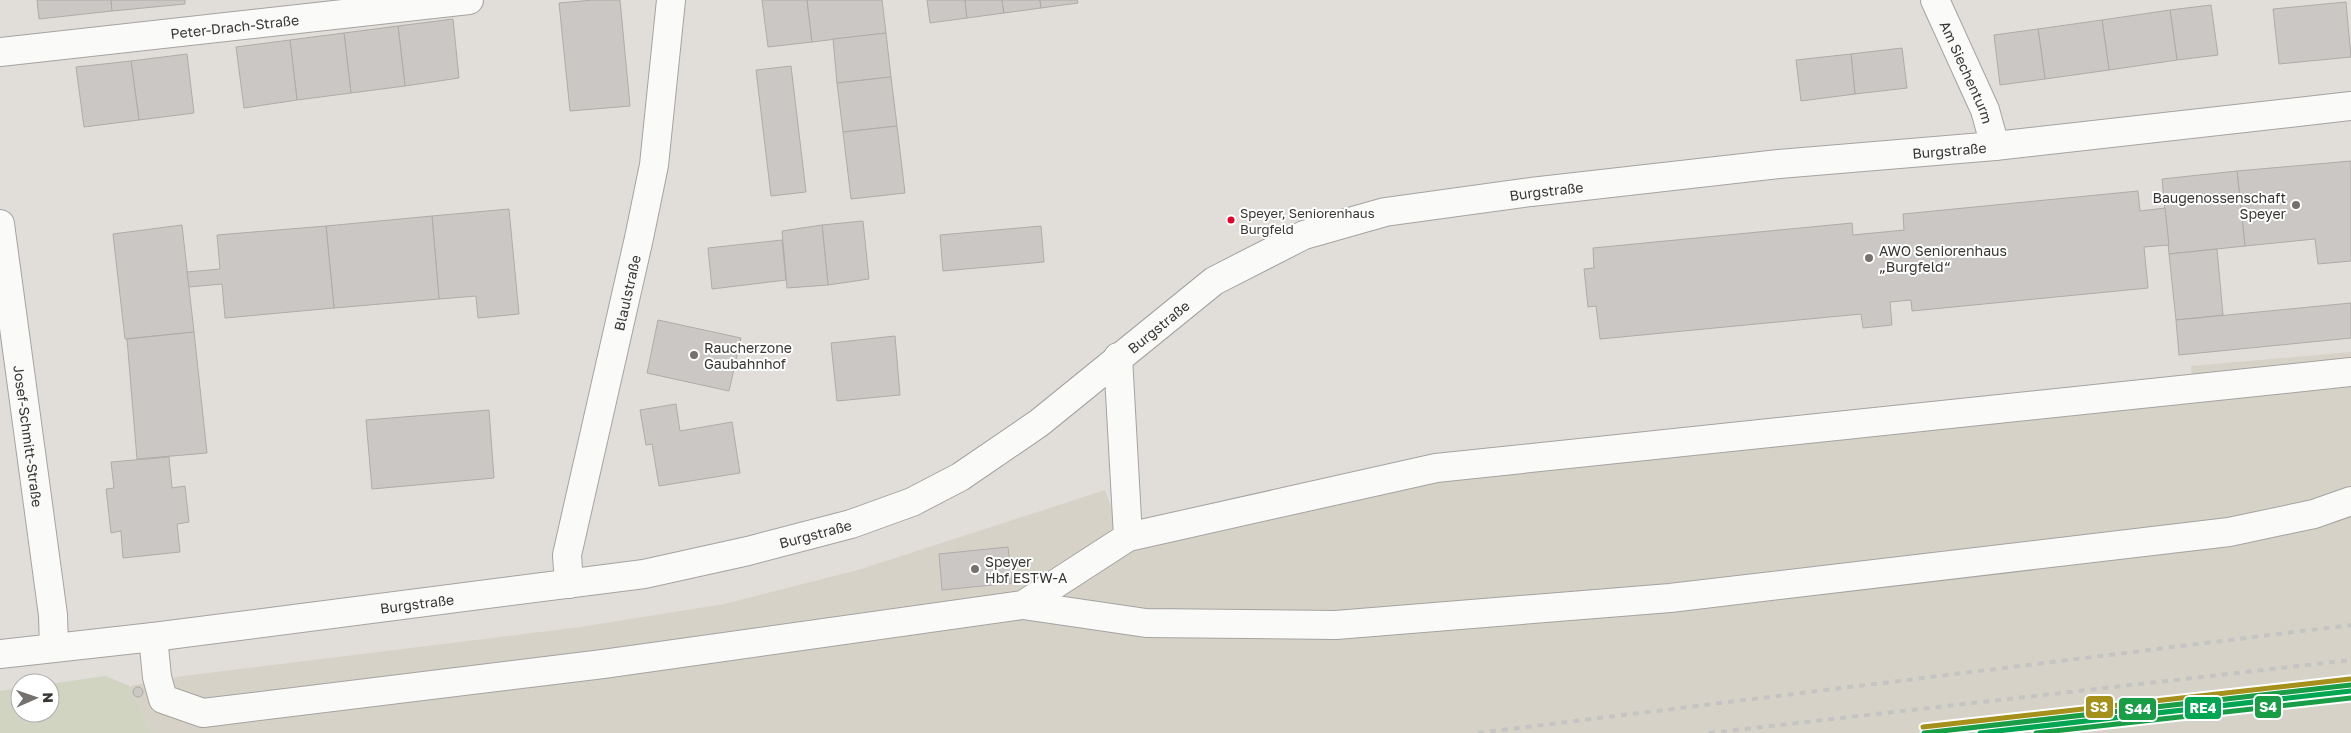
<svg xmlns="http://www.w3.org/2000/svg" width="2351" height="733" viewBox="0 0 2351 733" font-family="'Golos Text',sans-serif">
<style>
.built{fill:#d7d2c8}
.green{fill:#d1d4c0}
.building{fill:#cbc7c5;stroke:#aeaba9}
.lines{fill:none;stroke-linecap:round;stroke-linejoin:round}
.minor-casing{stroke:#a5a3a0;stroke-width:30}
.minor{stroke:#fafaf9;stroke-width:28}
.rail{stroke:#c4c4c2;stroke-width:4;stroke-dasharray:6 6;stroke-linecap:butt}
.rail-1-casing{stroke:#fff;stroke-width:9}
.rail-2-casing{stroke:#fff;stroke-width:9}
.rail-3-casing{stroke:#fff;stroke-width:9}
.rail-4-casing{stroke:#fff;stroke-width:9}
.rail-1{stroke:#1a9d47;stroke-width:5}
.rail-2{stroke:#00a651;stroke-width:5}
.rail-3{stroke:#a4901a;stroke-width:5}
.rail-4{stroke:#1a9d47;stroke-width:5}
.poi-dot{fill:#74716e;stroke:#fff;stroke-width:2}
.bus-dot{fill:#e4002b;stroke:#fff;stroke-width:2}
.labels{text-anchor:middle;dominant-baseline:central;stroke-width:4;stroke-linejoin:round;paint-order:stroke}
.bus-label{font-size:13px;fill:#393734;stroke:#fff;text-anchor:start}
.street-label{font-size:14px;fill:#393734;stroke:#fff}
.poi-label{font-size:14px;fill:#393734;stroke:#fff;text-anchor:start}
.line-badge{stroke:#fff;stroke-width:2}
.badge-label{font-size:14px;text-anchor:middle;font-weight:bold;fill:#fff}
</style>
<rect width="100%" height="100%" fill="#e1deda"/>
<polygon class="built" points="2351,352 2351,733 151,733 130,686 183,676 580,627 724,604 858,570 1105,490 1118,525 1444,458 2192,380 2191,366"/>
<polygon class="green" points="105,676 130,686 151,733 0,733 0,691 20,688 20,713 50,713 50,684"/>
<g class="building">
<polygon points="37,0 111,0 112,11 39,19"/>
<polygon points="111,0 185,0 185,4 112,11"/>
<polygon points="593,0 620,0 630,106 570,111 559,3"/>
<polygon points="762,0 807,0 812,42 768,47"/>
<polygon points="807,0 882,0 886,33 812,42"/>
<polygon points="927,0 965,0 967,18 930,23"/>
<polygon points="965,0 1002,0 1004,13 967,18"/>
<polygon points="1002,0 1040,0 1041,8 1004,13"/>
<polygon points="1040,0 1077,0 1078,3 1041,8"/>
<polygon points="2346,2 2351,57 2279,64 2273,9"/>
<polygon points="2211,5 2218,55 2177,60 2170,10"/>
<polygon points="2170,10 2177,60 2109,70 2102,20"/>
<polygon points="453,19 459,78 405,86 398,26"/>
<polygon points="2102,20 2109,70 2045,79 2038,29"/>
<polygon points="398,26 405,86 351,93 344,33"/>
<polygon points="2038,29 2045,79 2000,85 1994,35"/>
<polygon points="344,33 351,93 297,100 290,40"/>
<polygon points="886,33 891,77 837,83 833,39"/>
<polygon points="290,40 297,100 244,108 236,47"/>
<polygon points="1902,48 1907,88 1855,94 1851,54"/>
<polygon points="187,54 194,113 139,120 131,61"/>
<polygon points="1851,54 1855,94 1801,101 1796,60"/>
<polygon points="131,61 139,120 84,127 76,67"/>
<polygon points="791,66 806,192 771,196 756,70"/>
<polygon points="891,77 897,126 843,132 837,83"/>
<polygon points="897,126 905,193 851,199 843,132"/>
<polygon points="2351,161 2351,261 2318,264 2315,239 2245,246 2237,171"/>
<polygon points="2237,171 2245,246 2169,254 2162,179"/>
<polygon points="2138,191 2140,211 2165,208 2169,245 2144,247 2148,288 1912,311 1911,300 1890,302 1892,325 1863,328 1861,314 1600,339 1596,306 1588,307 1584,269 1594,268 1593,248 1852,223 1853,235 1904,230 1903,214"/>
<polygon points="509,209 519,314 478,318 476,296 439,299 432,216"/>
<polygon points="432,216 439,299 334,308 326,226"/>
<polygon points="863,221 869,279 828,285 822,225"/>
<polygon points="182,225 194,332 125,339 113,234"/>
<polygon points="822,225 828,285 787,288 782,231"/>
<polygon points="326,226 334,308 225,318 222,284 189,287 187,272 220,269 217,235"/>
<polygon points="1041,226 1044,262 943,271 940,235"/>
<polygon points="782,240 786,280 712,289 708,248"/>
<polygon points="2217,249 2223,315 2176,320 2169,254"/>
<polygon points="2351,303 2351,338 2179,355 2176,320"/>
<polygon points="658,320 741,338 729,391 647,373"/>
<polygon points="194,332 207,453 137,459 127,339"/>
<polygon points="895,336 900,395 837,401 831,343"/>
<polygon points="676,404 680,431 732,422 740,473 659,486 652,444 646,445 640,410"/>
<polygon points="489,410 494,478 372,489 366,420"/>
<polygon points="169,457 172,488 185,486 189,522 177,524 180,552 123,558 121,531 111,533 106,489 114,488 111,462"/>
<polygon points="1008,547 1012,583 942,590 939,554"/>
<circle cx="138" cy="692" r="5"/>
</g>
<g class="lines">
<defs>
<g id="minor">
<path id="s1" d="M1935,0L1985,110L1995,146"/>
<path id="s2" d="M0,52L469,0"/>
<path id="s3" d="M0,224L53,615L54,647"/>
<polyline points="1118,357 1128,537"/>
<path id="s4" d="M569,584L567,555L639,238L654,165L671,0"/>
<polyline points="1023,605 1146,623 1336,625 1670,598 2229,532 2314,514 2351,501"/>
<polyline points="153,637 157,677 163,699 203,713 603,664 1023,605 1128,537 1436,468 2351,372"/>
<path id="s5" d="M0,654L153,637L644,574L748,551L851,524L912,502L960,477L1039,423L1214,281L1304,235L1385,212L1531,192L1779,164L1995,146L2351,106"/>
</g>
</defs>
<use href="#minor" class="minor-casing"/>
<use href="#minor" class="minor"/>
<g class="rail">
<polyline points="1478,733 2351,625"/>
<polyline points="1709,733 2351,660"/>
</g>
<defs>
<polyline id="rail-1" points="1924,733 2351,685"/>
<polyline id="rail-2" points="1980,733 2351,691"/>
<polyline id="rail-3" points="1923,727 2350,679"/>
<polyline id="rail-4" points="2036,733 2351,698"/>
</defs>
<use href="#rail-1" class="rail-1-casing"/>
<use href="#rail-2" class="rail-2-casing"/>
<use href="#rail-3" class="rail-3-casing"/>
<use href="#rail-4" class="rail-4-casing"/>
<use href="#rail-1" class="rail-1"/>
<use href="#rail-2" class="rail-2"/>
<use href="#rail-3" class="rail-3"/>
<use href="#rail-4" class="rail-4"/>
</g>
<g class="poi-dot">
<circle cx="2296" cy="205" r="5"/>
<circle cx="1869" cy="258" r="5"/>
<circle cx="694" cy="355" r="5"/>
<circle cx="975" cy="569" r="5"/>
</g>
<circle class="bus-dot" cx="1231" cy="220" r="4.5"/>
<g class="labels">
<g class="bus-label">
<text x="1240" y="213">Speyer, Seniorenhaus<tspan x="1240" dy="16">Burgfeld</tspan></text>
</g>
<g class="street-label">
<text stroke="none"><textPath href="#s2" startOffset="236">Peter-Drach-Straße</textPath></text>
<text stroke="none"><textPath href="#s1" startOffset="79">Am Siechenturm</textPath></text>
<text stroke="none"><textPath href="#s5" startOffset="2055">Burgstraße</textPath></text>
<text stroke="none"><textPath href="#s5" startOffset="1650">Burgstraße</textPath></text>
<text stroke="none"><textPath href="#s4" startOffset="298">Blaulstraße</textPath></text>
<text stroke="none"><textPath href="#s5" startOffset="1230">Burgstraße</textPath></text>
<text stroke="none"><textPath href="#s3" startOffset="214">Josef-Schmitt-Straße</textPath></text>
<text stroke="none"><textPath href="#s5" startOffset="825">Burgstraße</textPath></text>
<text stroke="none"><textPath href="#s5" startOffset="420">Burgstraße</textPath></text>
</g>
<g class="poi-label">
<text x="2286" y="197" text-anchor="end">Baugenossenschaft<tspan x="2286" dy="16">Speyer</tspan></text>
<text x="1879" y="250">AWO Seniorenhaus<tspan x="1879" dy="16">„Burgfeld“</tspan></text>
<text x="704" y="347">Raucherzone<tspan x="704" dy="16">Gaubahnhof</tspan></text>
<text x="985" y="561">Speyer<tspan x="985" dy="16">Hbf ESTW-A</tspan></text>
</g>
</g>
<g class="line-badge">
<rect x="2085" y="695" width="29" height="24" rx="5" fill="#a4901a"/>
<rect x="2254" y="695" width="28" height="24" rx="5" fill="#1a9d47"/>
<rect x="2184" y="696" width="38" height="24" rx="5" fill="#00a651"/>
<rect x="2118" y="697" width="39" height="24" rx="5" fill="#1a9d47"/>
</g>
<g class="badge-label">
<text x="2099" y="712">S3</text>
<text x="2268" y="712">S4</text>
<text x="2203" y="713">RE4</text>
<text x="2138" y="714">S44</text>
</g>
<g transform="translate(35 698) rotate(88)"><circle r="24" fill="#ffffff" stroke="#b0afae"/>
<path d="M0-4L9 19L0 12L-9 19Z" fill="#74716e"/>
<text y="-8" font-size="14" font-weight="bold" text-anchor="middle" fill="#393734">N</text>
</g>
</svg>
